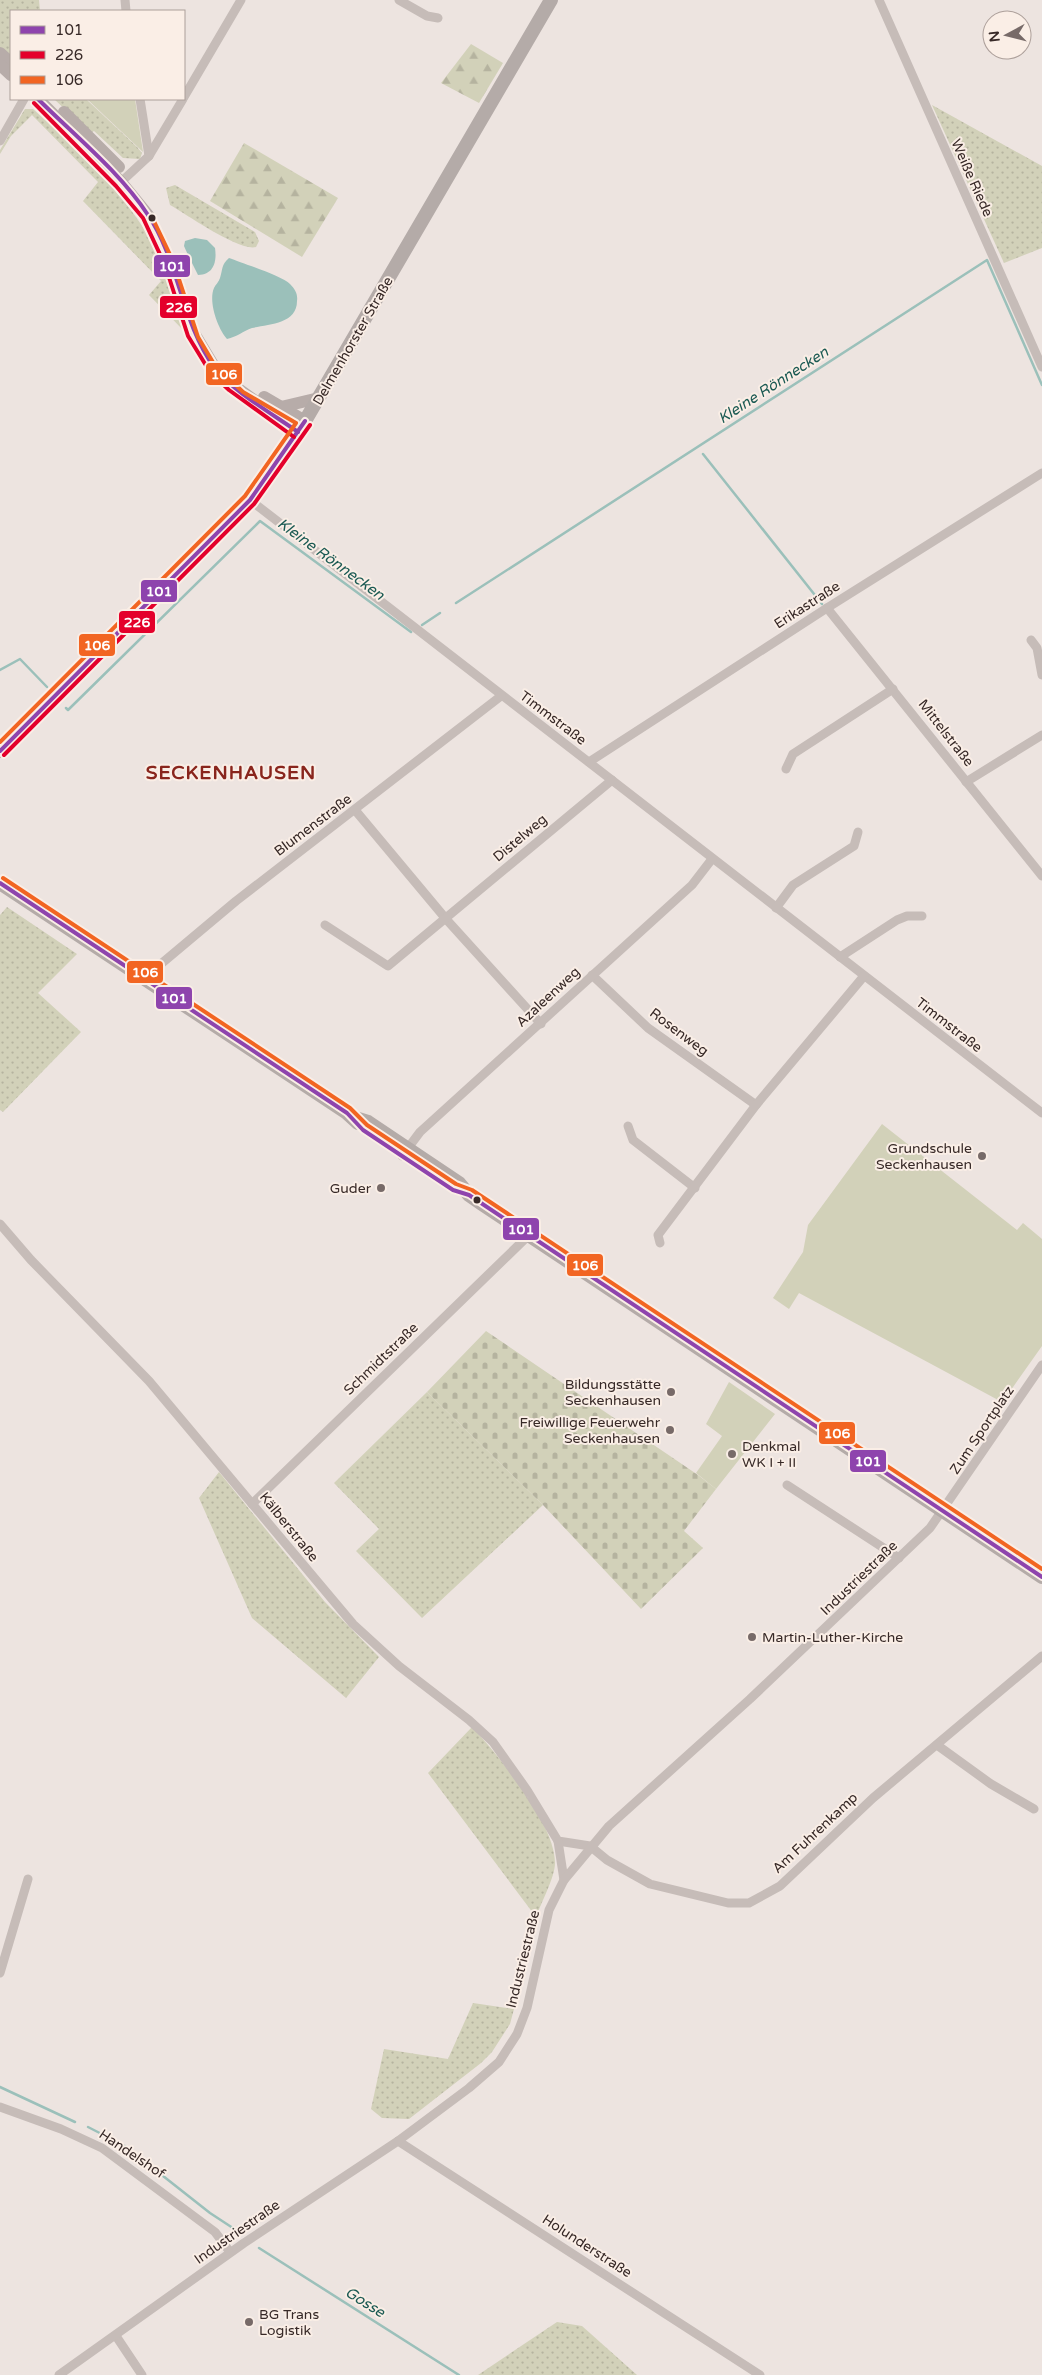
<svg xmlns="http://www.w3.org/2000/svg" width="1042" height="2375" viewBox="0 0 1042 2375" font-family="'Varela Round',sans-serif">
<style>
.grass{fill:url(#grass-dots)}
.forest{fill:url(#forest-firs)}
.cemetery{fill:url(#cemetery-stones)}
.park{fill:#d2d1b9}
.water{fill:#9bc0ba}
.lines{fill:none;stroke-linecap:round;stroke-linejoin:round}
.stream{stroke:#9bc0ba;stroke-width:2.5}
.street{stroke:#c6bcb8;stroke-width:9}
.secondary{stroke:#b7aca9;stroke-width:12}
.primary{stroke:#b4aba8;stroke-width:14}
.bus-1-casing{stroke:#faeee6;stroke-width:8}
.bus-2-casing{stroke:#faeee6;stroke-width:8}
.bus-3-casing{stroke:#faeee6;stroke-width:8}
.bus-1{stroke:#8e44ad;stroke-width:4}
.bus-2{stroke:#e4002b;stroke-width:4}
.bus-3{stroke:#f26522;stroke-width:4}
.bus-dot{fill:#372927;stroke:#faeee6;stroke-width:2}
.poi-dot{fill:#776a68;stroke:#faeee6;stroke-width:2}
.labels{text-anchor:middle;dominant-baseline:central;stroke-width:4;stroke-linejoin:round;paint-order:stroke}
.street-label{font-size:14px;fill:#372927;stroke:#faeee6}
.poi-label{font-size:14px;fill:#372927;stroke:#faeee6;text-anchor:end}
.water-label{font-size:15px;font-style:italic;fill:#1b5a53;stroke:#faeee6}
.district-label{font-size:19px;font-weight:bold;letter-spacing:1px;fill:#89251d;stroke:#faeee6}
.line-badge{stroke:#faeee6;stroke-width:2}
.badge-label{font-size:14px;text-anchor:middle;font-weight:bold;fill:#fff}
</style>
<defs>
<pattern id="grass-dots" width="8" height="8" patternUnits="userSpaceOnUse" patternTransform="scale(1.25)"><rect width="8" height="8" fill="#d2d1b9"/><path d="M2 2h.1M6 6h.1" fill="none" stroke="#b5b39f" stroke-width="1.8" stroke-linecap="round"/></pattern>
<pattern id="forest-firs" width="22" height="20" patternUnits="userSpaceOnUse" patternTransform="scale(1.25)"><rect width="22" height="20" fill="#d2d1b9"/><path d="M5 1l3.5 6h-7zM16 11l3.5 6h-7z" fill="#b5b39f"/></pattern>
<pattern id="cemetery-stones" width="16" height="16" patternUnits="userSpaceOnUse" patternTransform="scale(1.25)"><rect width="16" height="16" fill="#d2d1b9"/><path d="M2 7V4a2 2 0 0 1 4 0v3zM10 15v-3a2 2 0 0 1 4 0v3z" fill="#b5b39f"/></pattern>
</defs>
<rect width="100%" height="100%" fill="#ede4e0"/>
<g class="grass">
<polygon points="0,0 39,0 40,11 11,11 11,58 0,48"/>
<polygon points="54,99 86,99 137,147 142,153 140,159 123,158 94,131 90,133"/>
<polygon points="932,105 1042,166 1042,248 1004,263"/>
<path d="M25,109H33C77,149 126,194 155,247C169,272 174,303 183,330L149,295L161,281L83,201L98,182L32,115L11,136L0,154V150Z"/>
<path d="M175,185L255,232L259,241L256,247C240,252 186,214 170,205L166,188Z"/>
<polygon points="7,907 77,954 38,993 81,1032 3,1112 0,1110 0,915"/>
<polygon points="427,1392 543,1505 422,1618 356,1551 379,1529 334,1483"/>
<polygon points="219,1472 325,1602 379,1657 346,1698 252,1618 199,1498"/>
<path d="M472,1727C499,1756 555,1823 555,1863C555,1877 541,1903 536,1917L428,1773Z"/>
<polygon points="473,2003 514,2009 510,2024 492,2052 481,2063 409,2119 382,2118 371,2109 384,2049 448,2059"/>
<polygon points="557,2322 582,2326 637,2375 478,2375"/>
</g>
<g class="forest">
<polygon points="471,44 503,63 479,103 441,83"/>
<polygon points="244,143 338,198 302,257 210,201"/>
</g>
<polygon class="cemetery" points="486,1331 698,1475 716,1489 684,1531 703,1548 641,1609 543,1505 427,1392"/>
<g class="park">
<polygon points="87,99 135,99 143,152"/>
<polygon points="882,1124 1017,1230 1023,1223 1042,1239 1042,1346 1006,1397 1003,1395 1000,1401 799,1293 789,1309 773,1298 803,1252 808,1225"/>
<polygon points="729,1382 775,1414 716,1489 696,1473 722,1436 706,1424"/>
</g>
<g class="water">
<path d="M195,238L207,240L215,248C217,261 214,275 198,275L188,255L184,246L185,241Z"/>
<path d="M229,258C242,263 282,276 290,284C295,289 298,294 297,301C297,324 269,324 252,328C243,331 237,337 227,339C218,329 208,302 214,288C215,285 219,282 220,278C223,269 221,265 229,258Z"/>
</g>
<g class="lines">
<g class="stream">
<polyline points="703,454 822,604"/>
<polyline points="456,603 987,260 1042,385"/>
<polyline points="422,625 440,613"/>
<polyline points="0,670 20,659 47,687"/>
<polyline points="66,708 68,710 260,521 411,632"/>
<polyline points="0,2087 75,2122"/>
<polyline points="88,2127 125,2146 210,2213 242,2234"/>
<polyline points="259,2248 459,2375"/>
</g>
<g class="street">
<polyline points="125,0 126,11"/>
<polyline points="399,0 427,16 438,18"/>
<polyline points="879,0 1042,367"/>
<polyline points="184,97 241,0"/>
<polyline points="140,99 149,156"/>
<polyline points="0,141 24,99"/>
<polyline points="121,182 149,156 183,99"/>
<polyline points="250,500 1042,1113"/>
<polyline points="827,608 1042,876"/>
<polyline points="1031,640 1037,648 1042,675"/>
<polyline points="589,762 827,608 1042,473"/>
<polyline points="786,769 793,754 893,689"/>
<polyline points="966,782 1042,735"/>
<polyline points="355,810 446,919 541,1024"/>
<polyline points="776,908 793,885 854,846 858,832"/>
<polyline points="325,925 388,966 612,780"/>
<polyline points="840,957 897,920 907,916 922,916"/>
<polyline points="592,975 648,1028 756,1105"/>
<polyline points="143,979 236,901 501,696"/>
<polyline points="628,1126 633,1140 695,1188"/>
<polyline points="402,1156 420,1132 692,885 712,859"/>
<polyline points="0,1224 31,1260 149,1381 353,1624 399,1666 469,1720 493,1742 527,1790 558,1841 590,1846 607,1860 650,1884 728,1903 749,1903 780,1886 873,1798 1042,1656"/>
<polyline points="660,1243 658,1235 756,1105 864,976"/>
<polyline points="787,1485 899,1558"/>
<polyline points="252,1504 529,1235"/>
<polyline points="937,1745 991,1784 1034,1809"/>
<polyline points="558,1841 564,1880"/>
<polyline points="0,1973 28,1879"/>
<polyline points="0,2107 61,2129 102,2148 215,2232 230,2252"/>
<polyline points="398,2141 760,2375"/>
<polyline points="116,2336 142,2375"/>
<polyline points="59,2375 244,2243 398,2141 469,2088 499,2062 517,2034 527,2008 549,1910 564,1880 609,1826 750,1699 930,1528 1042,1365"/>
</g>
<g class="secondary">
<polyline points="0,53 11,63"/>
<polyline points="0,65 11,75"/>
<polyline points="38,99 121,182 148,215 171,263 194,333 215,368 233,385 298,432"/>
<polyline points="64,112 119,167"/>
<polyline points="264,397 305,421"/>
<polyline points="281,407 319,398"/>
</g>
<g class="primary">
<polyline points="0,751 250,500 305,421 551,0"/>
<polyline points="0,883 347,1113 358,1123"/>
<polyline points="352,1117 368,1122 459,1183 469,1195 482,1204 1042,1577"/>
</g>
<defs>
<g id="bus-1">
<path d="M38,99C74,135 120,172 148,215C179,261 181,321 214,367C231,390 274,415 298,432"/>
<polyline points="0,751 250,500 305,421"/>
<polyline points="0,883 347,1113 363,1130 453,1190 469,1195 1042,1577"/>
</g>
<g id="bus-2">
<polyline points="34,103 116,186 143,218 165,265 188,336 210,372 229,390 294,437"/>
<polyline points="4,755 254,504 310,425"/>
</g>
<g id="bus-3">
<polyline points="0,742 245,496 296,423 243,392 214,364 198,337 173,261 152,217"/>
<polyline points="3,878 350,1108 367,1125 456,1184 472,1190 1042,1569"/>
</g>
</defs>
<use href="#bus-1" class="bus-1-casing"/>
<use href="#bus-2" class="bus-2-casing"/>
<use href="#bus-3" class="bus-3-casing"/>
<use href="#bus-1" class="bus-1"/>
<use href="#bus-2" class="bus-2"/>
<use href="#bus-3" class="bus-3"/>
</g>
<g class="bus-dot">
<circle cx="152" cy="218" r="4.5"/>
<circle cx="477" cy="1200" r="4.5"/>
</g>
<g class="poi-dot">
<circle cx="982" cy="1156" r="5"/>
<circle cx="381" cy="1188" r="5"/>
<circle cx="671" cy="1392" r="5"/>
<circle cx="670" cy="1430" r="5"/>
<circle cx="732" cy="1454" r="5"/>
<circle cx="752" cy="1637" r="5"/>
<circle cx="249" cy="2322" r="5"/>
</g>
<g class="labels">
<g class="street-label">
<text transform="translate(972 178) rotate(66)">Weiße Riede</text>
<text transform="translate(353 341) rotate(-60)">Delmenhorster Straße</text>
<text transform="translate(807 605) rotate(-33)">Erikastraße</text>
<text transform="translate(553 718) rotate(37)">Timmstraße</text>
<text transform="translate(946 733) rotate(52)">Mittelstraße</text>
<text transform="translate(313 825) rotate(-37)">Blumenstraße</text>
<text transform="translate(520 838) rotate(-40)">Distelweg</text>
<text transform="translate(548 997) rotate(-43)">Azaleenweg</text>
<text transform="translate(949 1025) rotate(38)">Timmstraße</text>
<text transform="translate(679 1032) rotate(37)">Rosenweg</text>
<text transform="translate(381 1359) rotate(-44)">Schmidtstraße</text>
<text transform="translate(982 1430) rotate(-56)">Zum Sportplatz</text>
<text transform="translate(289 1527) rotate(51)">Kälberstraße</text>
<text transform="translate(859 1578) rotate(-44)">Industriestraße</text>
<text transform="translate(815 1833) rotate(-43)">Am Fuhrenkamp</text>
<text transform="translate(523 1959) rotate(-76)">Industriestraße</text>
<text transform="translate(132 2154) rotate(34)">Handelshof</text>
<text transform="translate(237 2232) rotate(-35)">Industriestraße</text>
<text transform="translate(587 2246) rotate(33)">Holunderstraße</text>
</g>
<g class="poi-label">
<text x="972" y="1148">Grundschule<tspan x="972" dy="16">Seckenhausen</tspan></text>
<text x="371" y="1188">Guder</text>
<text x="661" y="1384">Bildungsstätte<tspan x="661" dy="16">Seckenhausen</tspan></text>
<text x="660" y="1422">Freiwillige Feuerwehr<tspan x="660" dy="16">Seckenhausen</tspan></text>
<text x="742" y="1446" text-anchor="start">Denkmal<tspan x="742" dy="16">WK I + II</tspan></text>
<text x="762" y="1637" text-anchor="start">Martin-Luther-Kirche</text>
<text x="259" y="2314" text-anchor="start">BG Trans<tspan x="259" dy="16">Logistik</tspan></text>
</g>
<g class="water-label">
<text transform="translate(773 385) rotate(-33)">Kleine Rönnecken</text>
<text transform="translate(331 559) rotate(36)">Kleine Rönnecken</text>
<text transform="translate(365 2302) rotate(32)">Gosse</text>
</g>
<g class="district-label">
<text x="231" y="773">SECKENHAUSEN</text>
</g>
</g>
<g class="line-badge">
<rect x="153" y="254" width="38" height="24" rx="5" fill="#8e44ad"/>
<rect x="159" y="295" width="39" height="24" rx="5" fill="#e4002b"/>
<rect x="205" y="362" width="38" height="24" rx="5" fill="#f26522"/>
<rect x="140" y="579" width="38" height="24" rx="5" fill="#8e44ad"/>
<rect x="118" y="610" width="38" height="24" rx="5" fill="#e4002b"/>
<rect x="78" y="633" width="38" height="24" rx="5" fill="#f26522"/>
<rect x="126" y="960" width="38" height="24" rx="5" fill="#f26522"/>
<rect x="155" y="986" width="38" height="24" rx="5" fill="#8e44ad"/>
<rect x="502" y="1217" width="38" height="24" rx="5" fill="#8e44ad"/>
<rect x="566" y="1253" width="38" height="24" rx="5" fill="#f26522"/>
<rect x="818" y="1421" width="38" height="24" rx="5" fill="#f26522"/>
<rect x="849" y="1449" width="38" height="24" rx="5" fill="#8e44ad"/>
</g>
<g class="badge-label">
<text x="172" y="271">101</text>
<text x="179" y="312">226</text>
<text x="224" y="379">106</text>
<text x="159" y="596">101</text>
<text x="137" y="627">226</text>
<text x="97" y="650">106</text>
<text x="145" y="977">106</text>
<text x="174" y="1003">101</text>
<text x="521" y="1234">101</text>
<text x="585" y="1270">106</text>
<text x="837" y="1438">106</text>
<text x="868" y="1466">101</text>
</g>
<rect x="10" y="10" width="175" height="90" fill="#faeee6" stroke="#ac9f9a"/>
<rect x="20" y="26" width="25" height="8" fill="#8e44ad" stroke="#ac9f9a"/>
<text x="55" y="35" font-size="15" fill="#372927">101</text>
<rect x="20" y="51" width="25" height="8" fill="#e4002b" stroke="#ac9f9a"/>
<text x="55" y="60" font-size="15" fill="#372927">226</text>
<rect x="20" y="76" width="25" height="8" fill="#f26522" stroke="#ac9f9a"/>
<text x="55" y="85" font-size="15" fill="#372927">106</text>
<g transform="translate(1007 35) rotate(263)"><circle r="24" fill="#faeee6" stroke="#ac9f9a"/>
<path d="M0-4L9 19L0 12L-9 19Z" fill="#776a68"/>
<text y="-8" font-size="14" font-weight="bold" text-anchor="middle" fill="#372927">N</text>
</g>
</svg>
